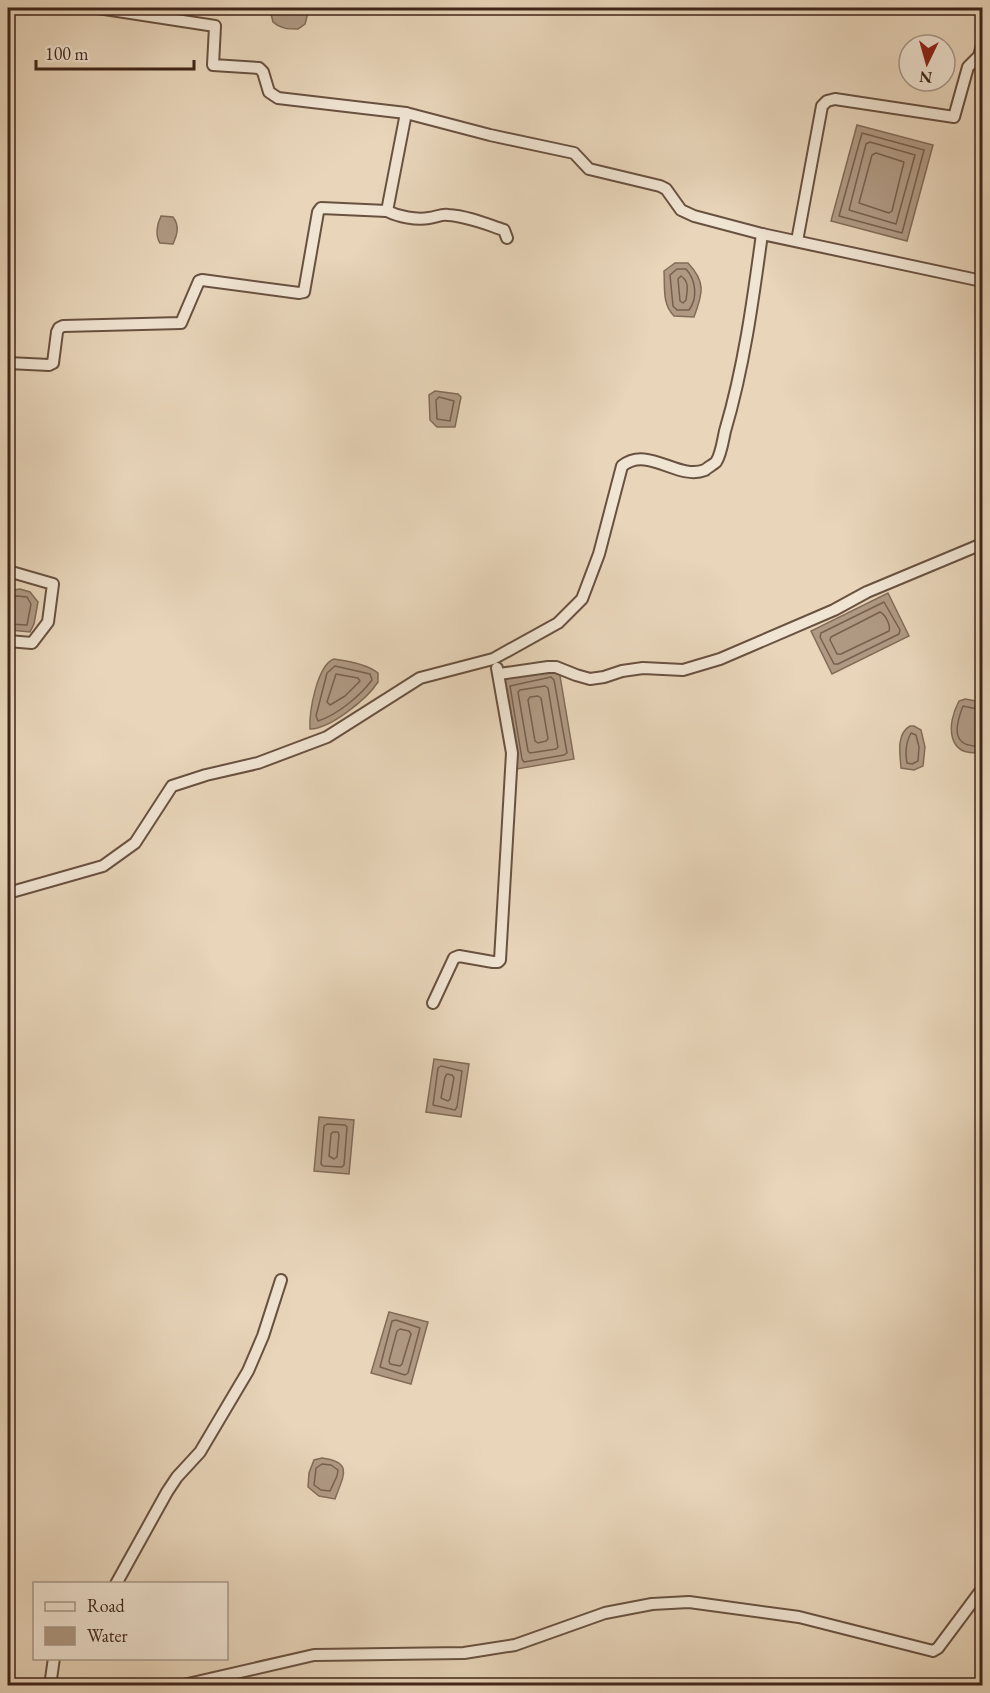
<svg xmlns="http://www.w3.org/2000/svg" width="990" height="1693" viewBox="0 0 990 1693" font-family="'EB Garamond',serif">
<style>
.water{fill:#af9983;stroke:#826b58;stroke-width:1.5}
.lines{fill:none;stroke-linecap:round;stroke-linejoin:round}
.shore{stroke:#775f4e;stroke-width:1.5}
.minor-casing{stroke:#695140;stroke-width:14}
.minor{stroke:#f0e4d2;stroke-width:10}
</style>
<rect width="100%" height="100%" fill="#e8d5ba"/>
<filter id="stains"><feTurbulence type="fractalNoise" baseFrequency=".00333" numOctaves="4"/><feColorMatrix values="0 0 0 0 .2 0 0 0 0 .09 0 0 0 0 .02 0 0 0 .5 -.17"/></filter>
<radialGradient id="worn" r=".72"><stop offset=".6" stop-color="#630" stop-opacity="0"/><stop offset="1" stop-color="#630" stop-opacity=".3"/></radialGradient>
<g class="water">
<path d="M274,8H309V9L305,24L298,29C288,29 281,29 273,22L271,14Z"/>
<polygon points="857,125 933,145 907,241 831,221"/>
<path d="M161,216L173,217C180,226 177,235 173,244L160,243C155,236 157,224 161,216Z"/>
<path d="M675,263H688C706,282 703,293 694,317L674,316C662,304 665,287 664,271Z"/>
<polygon points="435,391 458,394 461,397 455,427 437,427 430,420 429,395"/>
<polygon points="20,589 30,592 38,602 34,624 30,632 10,630 8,628 8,600 14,590"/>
<polygon points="888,593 909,636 832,674 811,631"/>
<path d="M334,659C349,661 367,664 378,673V682C367,699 330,729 310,729C309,712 317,665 334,659Z"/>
<polygon points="559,670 574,759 517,769 502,679"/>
<path d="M965,699L976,701L982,706V752C947,758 946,725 959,701Z"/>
<path d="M910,726H914L921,730L925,747L923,766L914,770L901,768C900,754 896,734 910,726Z"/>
<polygon points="434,1059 469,1064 461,1117 426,1112"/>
<polygon points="319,1117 354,1120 349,1174 314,1171"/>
<polygon points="389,1312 428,1322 411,1384 371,1373"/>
<path d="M322,1458C354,1462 343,1476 335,1499L319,1496L308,1487L309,1473L314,1460Z"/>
</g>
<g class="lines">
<g class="shore">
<polygon points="862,133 924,150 902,233 839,216"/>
<polygon points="870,142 915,155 896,224 849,210 866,144"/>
<polygon points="876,153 904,162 892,211 889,213 859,203 872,155"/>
<path d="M677,269H686C696,280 698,298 689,310H677L673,306L670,275Z"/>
<path d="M681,276C690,282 687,291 686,300L683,303L680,301L678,279Z"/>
<polygon points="439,397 454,401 450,421 437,419 436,400"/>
<polyline points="8,600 17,596 27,597 31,604 27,625 8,624"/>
<polygon points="884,602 900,630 899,634 838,664 834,664 820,637 821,633"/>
<path d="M880,612C885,614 891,625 889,631L841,654H837L830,640L831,637Z"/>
<path d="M335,666L370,674L372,680C360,696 337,715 318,721L316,716L327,673Z"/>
<polygon points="336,674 358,678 360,681 345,696 330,705 327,702"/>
<polygon points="551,677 554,680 567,753 564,755 524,762 522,759 510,686"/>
<polygon points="545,686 548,688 558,747 556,749 530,753 528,751 518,692 520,690"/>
<polygon points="538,696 541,698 548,739 546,741 538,743 535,741 528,700 530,697"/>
<path d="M982,710L963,706C954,729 952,748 982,746"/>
<path d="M911,733L916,735L919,747L918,761L912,764L907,763C905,752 906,742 911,733Z"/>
<polygon points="441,1066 462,1071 457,1107 455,1110 433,1105 438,1068"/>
<polygon points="447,1074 452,1075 454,1078 450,1099 448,1101 441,1098 445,1077"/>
<polygon points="327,1124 345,1125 347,1127 344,1165 342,1167 323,1166 321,1164 324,1126"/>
<polygon points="333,1132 338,1132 339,1135 337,1157 334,1159 329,1156 331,1134"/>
<polygon points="396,1320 420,1328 408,1373 405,1375 380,1367 392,1321"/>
<polygon points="400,1329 409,1331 411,1334 402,1364 400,1366 390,1364 389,1361 397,1331"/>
<polygon points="322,1464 331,1465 338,1470 337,1476 330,1491 321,1490 314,1485 316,1468"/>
</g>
<defs>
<g id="minor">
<polyline points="98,8 215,26 213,65 259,68 263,72 269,92 278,98 406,113 490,135 574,153 589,169 660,186 666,189 681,210 694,216 762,234 982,281"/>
<path d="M387,211C399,217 416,220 429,218C436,217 442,214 448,215C467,216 486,224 504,230L507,238"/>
<polyline points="797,241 822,106 827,101 835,99 954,117 968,67 979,56 982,45"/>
<polyline points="8,363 49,365 53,363 57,332 59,328 63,326 181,323 199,281 202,280 299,293 304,292 318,212 321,208 387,211 406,113"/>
<polyline points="8,571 53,584 48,622 32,643 8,641"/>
<polyline points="499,674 548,667 556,667 576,675 590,679 604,677 622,671 643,668 683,670 720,659 834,610 867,592 982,544"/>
<path d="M8,893L103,866L135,843L172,786L206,775L258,763L327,737L420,678L493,659L558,623L582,599L599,554L622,466C648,445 678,481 705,470C707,468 714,464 716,462C721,455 723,440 725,431C744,367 753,300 762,234"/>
<polyline points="433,1003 454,958 459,956 493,962 498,962 500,960 512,753 497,668"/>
<polyline points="116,1584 167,1492 177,1477 200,1452 248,1371 263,1336 281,1280"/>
<polyline points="50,1686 54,1658"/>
<polyline points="179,1686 314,1655 464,1653 515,1645 605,1613 652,1604 689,1602 799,1617 933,1651 938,1648 982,1589"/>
</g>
</defs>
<use href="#minor" class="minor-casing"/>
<use href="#minor" class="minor"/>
</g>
<rect width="990" height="1693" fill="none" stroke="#e8d5ba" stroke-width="30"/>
<rect x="9" y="9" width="972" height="1675" fill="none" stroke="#3f2518" stroke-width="3"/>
<rect x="15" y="15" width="960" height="1663" fill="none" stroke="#3f2518" stroke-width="1.5"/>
<rect x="33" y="1582" width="195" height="78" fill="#f0e4d2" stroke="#a99888" stroke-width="1.5"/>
<rect x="45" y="1602" width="30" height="9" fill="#f0e4d2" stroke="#a99888" stroke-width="1.5"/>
<text x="87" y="1612" font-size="18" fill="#3f2518">Road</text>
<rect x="45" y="1627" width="30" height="18" fill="#af9983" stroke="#a99888" stroke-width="1.5"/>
<text x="87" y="1642" font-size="18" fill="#3f2518">Water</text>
<g transform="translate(927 63) rotate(185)"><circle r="28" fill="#f0e4d2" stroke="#a99888" stroke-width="1.5"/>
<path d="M0-4.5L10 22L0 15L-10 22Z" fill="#8f2418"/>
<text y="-9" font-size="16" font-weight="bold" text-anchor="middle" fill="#3f2518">N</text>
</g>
<path d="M36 60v9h158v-9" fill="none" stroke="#3f2518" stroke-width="3"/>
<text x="45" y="60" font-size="18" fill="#3f2518" stroke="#f0e4d2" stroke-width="4.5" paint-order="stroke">100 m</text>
<rect width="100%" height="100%" filter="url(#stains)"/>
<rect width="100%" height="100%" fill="url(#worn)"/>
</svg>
